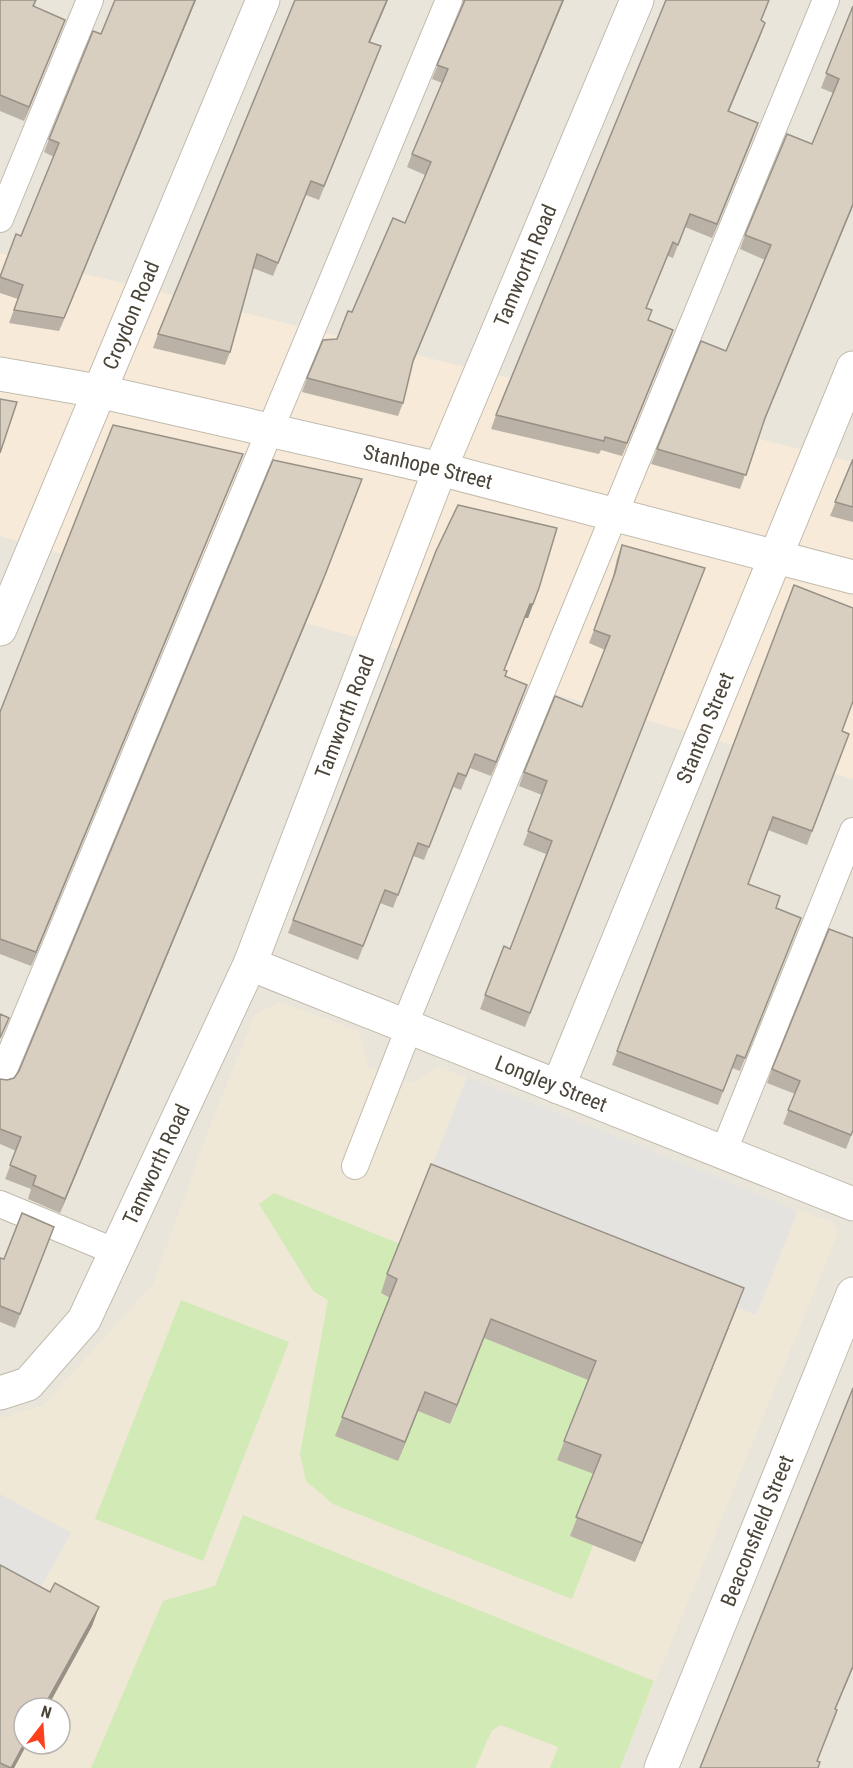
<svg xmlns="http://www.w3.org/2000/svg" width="853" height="1768" viewBox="0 0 853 1768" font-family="'Roboto Condensed',sans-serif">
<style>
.residential{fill:#eae5da;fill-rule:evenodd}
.commercial{fill:#f7ead8}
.education{fill:#efe8d6;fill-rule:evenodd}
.green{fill:#d2eab5}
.parking{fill:#e5e3e0}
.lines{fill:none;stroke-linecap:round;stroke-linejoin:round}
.lane-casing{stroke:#c2bbae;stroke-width:28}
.street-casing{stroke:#c2bbae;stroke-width:35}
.lane{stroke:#fff;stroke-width:26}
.street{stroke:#fff;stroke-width:33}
.wall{fill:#bab2a6}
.shaded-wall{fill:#979187}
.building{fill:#d8cfc1;stroke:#979187;stroke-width:1.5}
.labels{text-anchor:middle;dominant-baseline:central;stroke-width:6;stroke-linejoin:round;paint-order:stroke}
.street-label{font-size:21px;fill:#4b4439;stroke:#fff}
</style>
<rect width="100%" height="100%" fill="#f6f3ec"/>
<path class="residential" d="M0,0H853V1768H0ZM24,1708H60V1744H24Z"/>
<polygon class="commercial" points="0,253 853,462 853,779 0,536"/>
<path class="education" d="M280,1002L359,1031L368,1066L412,1083L438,1067L833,1223L838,1233L620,1768H0V1418L44,1405L153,1284L212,1121L255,1015ZM24,1708H60V1744H24Z"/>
<g class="green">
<polygon points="274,1193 400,1244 381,1293 390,1298 336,1436 398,1461 418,1411 450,1424 484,1338 589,1380 594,1474 570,1536 593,1545 572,1599 333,1504 306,1481 300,1454 328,1300 313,1291 259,1204"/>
<polygon points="181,1300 289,1342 203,1561 95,1519"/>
<polygon points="243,1515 654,1681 620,1768 550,1768 558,1747 501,1725 492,1730 475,1768 91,1768 163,1601 215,1586"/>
</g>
<g class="parking">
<polygon points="467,1077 798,1210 756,1315 425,1183"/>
<polygon points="0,1494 71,1533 31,1605 0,1588"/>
</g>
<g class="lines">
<defs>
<g id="lane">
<polyline points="0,219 90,0"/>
<polyline points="404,1026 826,0"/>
<polyline points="0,1079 449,0"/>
<polyline points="723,1153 853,831"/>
<polyline points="355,1166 409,1028"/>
<polyline points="0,1204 116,1252"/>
</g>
<g id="street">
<path id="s1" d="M0,374L98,391L440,469L853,577"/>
<path id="s2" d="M0,629L263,0"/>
<path id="s3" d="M250,964L853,1204"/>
<path id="s4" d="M558,1087L853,368"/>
<path id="s5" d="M0,1393L28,1384L84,1320L250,964L440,469L637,0"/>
<path id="s6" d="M661,1768L853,1294"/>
</g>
</defs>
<use href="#lane" class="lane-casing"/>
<use href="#street" class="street-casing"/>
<use href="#lane" class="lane"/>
<use href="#street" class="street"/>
</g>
<g class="wall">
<polygon points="0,0 36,0 34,7 65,20 24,121 0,111"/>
<polygon points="115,0 196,0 59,331 9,323 18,299 0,293 0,278 21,236 54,157 44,152 49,139 101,34"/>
<polygon points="463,0 564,0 412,365 403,403 398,416 302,392 307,378 337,339 405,223 425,175 407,167 412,154 442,83 432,79 463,4"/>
<polygon points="853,6 853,206 762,427 740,489 651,464 657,449 726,351 765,260 740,249 745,235 812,144 833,93 821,88"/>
<polygon points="761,20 765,23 729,111 753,137 712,238 685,227 673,258 668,256 646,308 648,320 668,344 622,456 601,450 599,454 491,429 496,415"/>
<polygon points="370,42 381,46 319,200 306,195 273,276 253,268 230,352 225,365 153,348 158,334"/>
<polygon points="243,454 31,966 0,954 0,712"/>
<polygon points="853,459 853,522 830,516"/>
<polygon points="622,545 700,581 525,1027 480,1009 504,946 510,949 546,854 523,845 542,795 519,786 524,772 582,707 605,650 589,643 611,585 617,559"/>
<polygon points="436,551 534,602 528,618 525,618 504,670 505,676 527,685 491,776 470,768 461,790 453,787 424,860 413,856 393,908 380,903 358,960 288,933"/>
<polygon points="794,585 842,731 849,734 807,845 768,830 748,884 776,908 801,918 740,1071 732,1068 718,1105 612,1065"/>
<polygon points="320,589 60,1213 28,1199 31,1189 5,1179 16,1151 0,1144 0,1079 7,1080 14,1078 19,1071"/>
<polygon points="853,938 853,1131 846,1149 783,1124 795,1094 767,1083 772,1069"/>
<polygon points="54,1227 15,1328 0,1322 0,1258 4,1259"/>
<polygon points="387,1274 737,1307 635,1562 570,1536 594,1474 557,1460 588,1380 484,1338 450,1424 418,1411 398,1461 335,1436 390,1298 381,1293"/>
<polygon points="0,1565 50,1592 99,1607 92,1626 47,1708 24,1708 27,1744 14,1768 0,1768"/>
</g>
<g class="shaded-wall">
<polygon points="195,0 196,0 59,331 64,318"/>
<polygon points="387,0 388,0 364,56 369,42"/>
<polygon points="563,0 564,0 408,374 413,361"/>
<polygon points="65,20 60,33 24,121 29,107"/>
<polygon points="765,23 760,37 723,125 728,111"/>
<polygon points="758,123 753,137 712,238 717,224"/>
<polygon points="853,204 853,206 759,432 765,418"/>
<polygon points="673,330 668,344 622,456 627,443"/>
<polygon points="243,454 238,467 31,966 36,952"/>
<polygon points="362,479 320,589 60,1213 65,1199"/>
<polygon points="539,588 528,618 525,618 530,604"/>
<polygon points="527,685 522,699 491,776 496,762"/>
<polygon points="744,1288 737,1307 635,1562 642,1543"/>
<polygon points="491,1319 484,1338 450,1424 457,1405"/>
<polygon points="425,1392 418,1411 398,1461 405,1442"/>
<polygon points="99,1607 92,1626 47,1708 43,1708"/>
<polygon points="853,1666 853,1668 830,1722 835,1709"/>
<polygon points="24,1744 27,1744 14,1768 11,1768"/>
</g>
<g class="building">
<polygon points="0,0 36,0 33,6 65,20 29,107 0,95"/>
<polygon points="115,0 195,0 64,318 14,310 23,285 0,277 16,234 21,236 59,143 49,139 93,31 101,34"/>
<polygon points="295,0 387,0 369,42 381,46 324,186 311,181 278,263 257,254 230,352 158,334"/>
<polygon points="465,0 563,0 413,361 403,403 307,378 323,340 337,339 348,311 352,312 393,218 405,223 431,162 412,154 448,69 437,65"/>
<polygon points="666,0 769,0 761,20 765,23 728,111 758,123 717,224 690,214 678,245 673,242 646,308 652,310 648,320 673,330 627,443 605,437 604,441 496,415"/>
<polygon points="853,6 853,204 765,418 746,475 657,449 701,341 726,351 771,245 745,235 787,134 812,144 839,79 826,73"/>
<polygon points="0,399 17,402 0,453"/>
<polygon points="113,425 243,454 36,952 0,939 0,712"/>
<polygon points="853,459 853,507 835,502"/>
<polygon points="273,460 362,479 325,575 65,1199 33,1185 36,1176 10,1165 21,1137 0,1129 0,1079 7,1080 14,1078 19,1071"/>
<polygon points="458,505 557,528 539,588 533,604 530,604 504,670 507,671 505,676 527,685 496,762 475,754 466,776 458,773 429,847 418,843 398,895 385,890 363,946 293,920 436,551"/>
<polygon points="622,545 705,568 530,1013 485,995 504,946 510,949 552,841 528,831 547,781 524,772 555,696 582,707 610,636 594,630 615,573"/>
<polygon points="794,585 853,608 853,701 842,731 849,734 812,831 773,817 748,884 780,896 776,908 801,918 745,1058 737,1055 723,1091 617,1051"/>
<polygon points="829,929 853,938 853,1130 851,1135 788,1110 800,1081 772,1069"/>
<polygon points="0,1014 9,1018 0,1038"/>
<polygon points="431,1164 744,1288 642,1543 576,1517 601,1455 564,1441 596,1361 491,1319 457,1405 425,1392 405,1442 342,1417 397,1279 387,1274"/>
<polygon points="22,1213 54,1227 20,1314 0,1306 0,1258 4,1259"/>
<polygon points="853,1388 853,1666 835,1709 837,1710 817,1761 820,1762 818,1768 700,1768"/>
<polygon points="0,1565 50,1592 55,1583 99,1607 43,1708 24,1708 24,1744 11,1768 0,1763"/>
</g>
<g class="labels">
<g class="street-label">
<text stroke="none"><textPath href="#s5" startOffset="1258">Tamworth Road</textPath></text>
<text stroke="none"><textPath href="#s2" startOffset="340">Croydon Road</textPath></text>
<text stroke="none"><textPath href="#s1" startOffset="438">Stanhope Street</textPath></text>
<text stroke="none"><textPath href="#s5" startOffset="772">Tamworth Road</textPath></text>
<text stroke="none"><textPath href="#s4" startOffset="388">Stanton Street</textPath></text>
<text stroke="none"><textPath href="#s3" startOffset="324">Longley Street</textPath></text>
<text stroke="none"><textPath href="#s5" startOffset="286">Tamworth Road</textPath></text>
<text stroke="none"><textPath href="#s6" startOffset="256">Beaconsfield Street</textPath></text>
</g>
</g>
<g transform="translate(42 1726) rotate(17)"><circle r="28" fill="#ffffff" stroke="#b7b4b0" stroke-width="1.5"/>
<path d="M0-4.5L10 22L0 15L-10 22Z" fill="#fc3f1d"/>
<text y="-9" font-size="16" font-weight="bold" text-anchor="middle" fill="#4b4439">N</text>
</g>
</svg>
